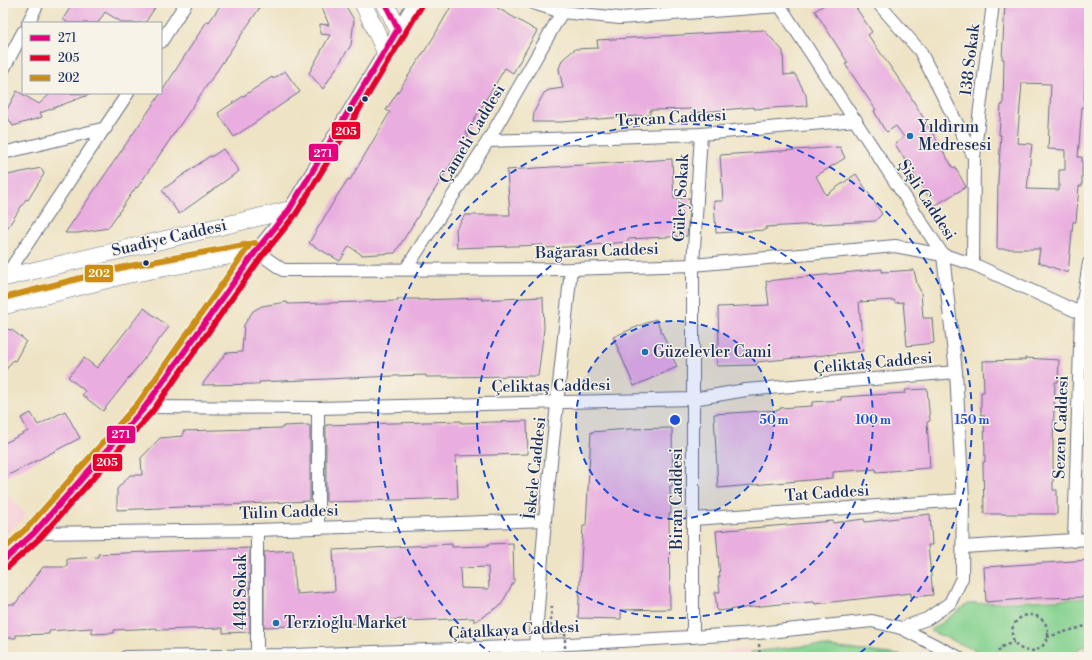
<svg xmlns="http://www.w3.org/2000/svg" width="1092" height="660" viewBox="0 0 1092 660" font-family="'Libre Bodoni',serif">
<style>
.built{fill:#f6cfd7}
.green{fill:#85d18f;stroke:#508076}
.building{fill:#e9addf;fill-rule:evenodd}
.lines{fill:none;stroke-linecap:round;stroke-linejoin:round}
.lane-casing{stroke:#656e82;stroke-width:8}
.street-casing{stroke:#656e82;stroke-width:14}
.secondary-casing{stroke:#656e82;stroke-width:18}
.path{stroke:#656e82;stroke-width:2.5;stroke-dasharray:3 3;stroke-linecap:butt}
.lane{stroke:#fff;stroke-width:6}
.street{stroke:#fff;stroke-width:12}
.secondary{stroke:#fff;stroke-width:17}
.path-bridge{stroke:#656e82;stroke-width:2.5;stroke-dasharray:3 3;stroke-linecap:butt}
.bus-1-casing{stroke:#f7f3e8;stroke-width:9}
.bus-2-casing{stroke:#f7f3e8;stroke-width:9}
.bus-3-casing{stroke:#f7f3e8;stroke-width:9}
.bus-1{stroke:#e5007d;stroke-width:6}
.bus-2{stroke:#e4002b;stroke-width:6}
.bus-3{stroke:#cb8e13;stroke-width:6}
.ring{fill:none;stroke:#1d4ed8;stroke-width:2;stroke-dasharray:7 5}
.bus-dot{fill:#1b2f5e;stroke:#f7f3e8;stroke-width:1.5}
.poi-dot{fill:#1f6fb2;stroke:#f7f3e8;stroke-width:1.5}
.labels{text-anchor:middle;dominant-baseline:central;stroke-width:3;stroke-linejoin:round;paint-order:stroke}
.street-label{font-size:16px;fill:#1b2f5e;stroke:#f7f3e8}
.poi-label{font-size:16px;fill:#1b2f5e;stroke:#f7f3e8;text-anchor:start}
.centre{fill:#1d4ed8;stroke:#f7f3e8;stroke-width:2}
.ring-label{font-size:12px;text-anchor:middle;font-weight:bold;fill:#1d4ed8;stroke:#f7f3e8;stroke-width:3;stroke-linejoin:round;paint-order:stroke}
.line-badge{stroke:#f7f3e8;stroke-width:1.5}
.badge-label{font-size:11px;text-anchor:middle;font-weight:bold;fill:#fff}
</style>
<rect width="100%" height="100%" fill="#f7f3e8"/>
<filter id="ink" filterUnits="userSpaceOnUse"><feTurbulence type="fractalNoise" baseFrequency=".025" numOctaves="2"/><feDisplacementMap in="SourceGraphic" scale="8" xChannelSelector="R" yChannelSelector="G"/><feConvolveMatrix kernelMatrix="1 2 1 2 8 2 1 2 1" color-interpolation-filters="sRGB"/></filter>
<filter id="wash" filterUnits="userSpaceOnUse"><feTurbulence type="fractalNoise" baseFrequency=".012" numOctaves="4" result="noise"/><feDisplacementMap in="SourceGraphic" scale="16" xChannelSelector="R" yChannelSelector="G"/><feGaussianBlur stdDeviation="0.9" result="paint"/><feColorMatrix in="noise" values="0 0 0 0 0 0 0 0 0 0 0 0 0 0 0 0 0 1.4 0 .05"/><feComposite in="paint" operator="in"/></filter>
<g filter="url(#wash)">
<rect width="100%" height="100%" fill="#eee3c5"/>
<g class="built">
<polygon points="3,491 27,515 3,537"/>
<polygon points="749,648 750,657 663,657 702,655"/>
</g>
<g class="green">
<polygon points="1089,598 1089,645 1079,648 1076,657 992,657 930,631 968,604"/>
<polygon points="813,645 907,656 909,657 751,657 750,652"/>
</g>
<g id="blocks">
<g class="building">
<polygon points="73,3 158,3 145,23 123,23 105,12 98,23 68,23 63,19"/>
<polygon points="222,3 263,3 137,188 136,187 108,228 78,233 65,233 161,93 207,21 209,22"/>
<polygon points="320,3 344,3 354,20 351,45 323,89 309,73 330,35 320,34 320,24 329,25"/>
<polygon points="453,3 489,3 537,31 513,73 505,68 466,133 469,135 395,253 362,255 349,246 340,261 309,243 337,196 348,179 350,180 390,112 386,110 433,38"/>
<polygon points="827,3 853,3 872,32 868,35 908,92 953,168 955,167 966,187 934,206 895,144 904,137 896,126 887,132 884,129 874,111 876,110 845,64 848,63 815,11"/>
<path d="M1005,3H1089L1088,68H1085L1084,107H1082L1078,157H1082V186H1079L1076,222H1073L1068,273L1038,262L1040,249H997L998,180L1001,135H999L1001,105H1003L1004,59H1002ZM1022,83L1051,84L1048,149L1065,150V170H1059V190L1027,189L1032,144L1017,143Z"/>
<polygon points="764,30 783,51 784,75 795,74 806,95 807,106 754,109 754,107 692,113 691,109 650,110 650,115 561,122 533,122 534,112 544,93 549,90 563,88 559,69 562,60 575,49 598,48 597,40"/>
<polygon points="285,71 300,92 234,137 218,113 272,77 273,79"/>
<polygon points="17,91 39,104 51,93 91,94 40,113 42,117 13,126 5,113"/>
<polygon points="840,147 845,158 816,176 826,195 856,174 882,214 875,221 766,227 766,230 716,233 714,201 723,201 720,155"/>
<polygon points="223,149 239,171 179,214 162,190 210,156 211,157"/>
<polygon points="672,159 674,199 690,198 687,236 628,239 628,242 567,247 543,248 543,245 457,248 456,229 465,215 510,215 507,170"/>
<polygon points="41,168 44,174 28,200 26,199 3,235 3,176"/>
<polygon points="882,269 882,272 914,270 917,284 921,292 923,318 932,318 934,343 907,346 903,302 895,303 894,300 859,302 863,351 757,362 757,365 717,366 716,345 719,345 718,307 769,305 766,281"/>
<polygon points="543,297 544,329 538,376 426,377 426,375 394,376 259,382 259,384 202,385 226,353 242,352 244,325 253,311 262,306 287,302 288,304 398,301 398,299 419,299 419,300 482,298 482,300"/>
<polygon points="144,308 169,327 103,411 82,395 85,391 68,377 84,358 97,368"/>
<polygon points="656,319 677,367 634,386 613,337"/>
<polygon points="6,329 12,330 26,341 15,361 13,360 3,374 3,333"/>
<polygon points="1025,358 1059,360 1058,382 1055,382 1053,444 1053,490 1057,490 1057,514 984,514 983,462 985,462 984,415 981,415 981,392 984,392 983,361 1025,360"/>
<polygon points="927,389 930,421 927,422 930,468 876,472 876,469 833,472 833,478 718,488 714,414 780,410 780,408 812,406 812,402 841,400 841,397 906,393 905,390"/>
<polygon points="65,411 80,438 3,478 3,444 28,431 21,418 31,413 38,425"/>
<polygon points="461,421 461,423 527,421 528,454 456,456 458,498 366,501 327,502 326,501 326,425"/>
<polygon points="308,425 310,426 310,501 117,510 117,489 130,475 142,475 141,458 160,438 183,436 183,431 283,428 283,426"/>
<polygon points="672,428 673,486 670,486 671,514 669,514 670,609 621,610 621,619 578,618 583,526 586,526 591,432 629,429"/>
<polygon points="930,514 932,545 928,545 933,595 911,597 911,593 815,604 814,602 780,604 717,611 715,592 720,592 718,577 720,577 716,531 833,521 833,523 864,519 865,522"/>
<path d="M513,543L514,581L501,605L474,622V618L407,621L406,619L364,621V623L264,627V552L293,550L295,591H297V594L335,591L333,550L452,544V547L488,546V544ZM488,567L489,589L461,588L460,568Z"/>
<polygon points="250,548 250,632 223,633 223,628 157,630 157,628 114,630 114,633 92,634 92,628 49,631 49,634 16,635 16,638 3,638 3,609 10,604 15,604 43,567 67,567 67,559 98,557 98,554"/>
<polygon points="1089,560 1089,597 1037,598 986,602 984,567"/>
</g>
</g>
</g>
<g filter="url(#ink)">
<use href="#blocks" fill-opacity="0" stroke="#656e82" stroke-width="1"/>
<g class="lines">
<defs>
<polyline id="lane" points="1084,657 1089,652"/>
<g id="street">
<polyline points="533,3 562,12 620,18 780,6"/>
<polyline points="778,3 943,255 956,372 963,500 962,578 950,603 927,619 901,628"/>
<polyline points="878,3 920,51 974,157"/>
<polyline points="28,23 38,3"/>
<polyline points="161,42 186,3"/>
<polyline points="3,70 23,32"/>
<polyline points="488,141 701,134 856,120"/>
<polyline points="3,153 106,128"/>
<polyline points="256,251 283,270 571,269 693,265 895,246 943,255 973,264 1089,317"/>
<polyline points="973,264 974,157 993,3"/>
<polyline points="406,269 488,141 562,12"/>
<polyline points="3,280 128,93"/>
<polyline points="145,407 318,408 693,399 746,390 956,372"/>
<polyline points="693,519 963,500"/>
<polyline points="318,527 318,408"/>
<polyline points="34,533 257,530 545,520"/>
<polyline points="1074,541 1081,314 1089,263"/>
<polyline points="963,547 1089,539"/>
<polyline points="3,561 34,533 145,407 256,251 289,210 414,3"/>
<polyline points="693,637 693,265 701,134"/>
<polyline points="257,655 257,530"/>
<polyline points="126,657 293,655 535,646 758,633 872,621 901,628 958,657"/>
<polyline points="536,657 535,646 545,520 571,269"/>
</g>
<g id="secondary">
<polyline points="363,3 385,51"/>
<polyline points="385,3 398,29"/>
<polyline points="3,278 289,210"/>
<polyline points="3,306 125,275 256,251"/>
</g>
</defs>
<use href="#lane" class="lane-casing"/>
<use href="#street" class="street-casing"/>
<use href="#secondary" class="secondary-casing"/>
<g class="path">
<circle cx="1030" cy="633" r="18"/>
<polyline points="1047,637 1089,625"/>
<polyline points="759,644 760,657"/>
<polyline points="995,657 1001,647 1014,642"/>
</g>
<use href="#lane" class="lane"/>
<use href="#street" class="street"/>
<use href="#secondary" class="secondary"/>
<polyline class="path-bridge" points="552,606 550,633 565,633 565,657"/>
<defs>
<polyline id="bus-1" points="3,561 34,533 145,407 256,251 289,210 398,29 385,3"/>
<polyline id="bus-2" points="8,567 40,538 152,412 262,256 296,214 421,7"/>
<g id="bus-3">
<polyline points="3,298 124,267 255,243"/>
<polyline points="3,550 28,527 139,402 249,246"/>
</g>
</defs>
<use href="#bus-1" class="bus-1-casing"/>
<use href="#bus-2" class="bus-2-casing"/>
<use href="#bus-3" class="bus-3-casing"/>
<use href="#bus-1" class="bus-1"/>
<use href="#bus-2" class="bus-2"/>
<use href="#bus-3" class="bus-3"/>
</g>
</g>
<circle cx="675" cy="420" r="99" fill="#1d4ed8" fill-opacity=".12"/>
<g class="ring">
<circle cx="675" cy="420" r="99"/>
<circle cx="675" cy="420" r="198"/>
<path d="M494 656A297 297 0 1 1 856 656"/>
</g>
<g class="bus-dot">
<circle cx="365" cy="99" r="3.5"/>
<circle cx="350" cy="109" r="3.5"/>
<circle cx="146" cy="263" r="3.5"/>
</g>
<g class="poi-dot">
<circle cx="910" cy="136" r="4"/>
<circle cx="645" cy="352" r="4"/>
<circle cx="276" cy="623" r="4"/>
</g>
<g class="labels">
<g class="street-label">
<text transform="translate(970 60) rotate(-83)">138 Sokak</text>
<text transform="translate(671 118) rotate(-3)">Tercan Caddesi</text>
<text transform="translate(472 134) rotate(-59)">Çameli Caddesi</text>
<text transform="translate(681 198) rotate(-87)">Güley Sokak</text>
<text transform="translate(927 200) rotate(57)">Şişli Caddesi</text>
<text transform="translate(169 238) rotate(-13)">Suadiye Caddesi</text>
<text transform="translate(597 251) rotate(-2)">Bağarası Caddesi</text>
<text transform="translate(873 363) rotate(-5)">Çeliktaş Caddesi</text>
<text transform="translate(551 386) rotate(-1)">Çeliktaş Caddesi</text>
<text transform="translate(1061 427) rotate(-88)">Sezen Caddesi</text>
<text transform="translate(535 468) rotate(-84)">İskele Caddesi</text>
<text transform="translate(827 493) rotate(-4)">Tat Caddesi</text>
<text transform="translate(677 499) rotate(-90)">Biran Caddesi</text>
<text transform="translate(289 512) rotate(-2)">Tülin Caddesi</text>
<text transform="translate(241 592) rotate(-90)">448 Sokak</text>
<text transform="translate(514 630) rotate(-3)">Çatalkaya Caddesi</text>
</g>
<g class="poi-label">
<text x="918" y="127">Yıldırım<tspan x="918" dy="18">Medresesi</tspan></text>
<text x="653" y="352">Güzelevler Cami</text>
<text x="284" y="623">Terzioğlu Market</text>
</g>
</g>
<circle cx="675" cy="420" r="6" class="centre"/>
<g class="ring-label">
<text x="774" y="424">50 m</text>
<text x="873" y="424">100 m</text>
<text x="972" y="424">150 m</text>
</g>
<g class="line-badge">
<rect x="331" y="121" width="30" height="19" rx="4" fill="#e4002b"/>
<rect x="308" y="143" width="31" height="19" rx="4" fill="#e5007d"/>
<rect x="84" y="264" width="30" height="19" rx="4" fill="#cb8e13"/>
<rect x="106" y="425" width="30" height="19" rx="4" fill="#e5007d"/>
<rect x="92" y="453" width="31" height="19" rx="4" fill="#e4002b"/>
</g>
<g class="badge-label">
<text x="346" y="135">205</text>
<text x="323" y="157">271</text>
<text x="99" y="277">202</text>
<text x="121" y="438">271</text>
<text x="107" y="466">205</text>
</g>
<rect width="1092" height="660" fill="none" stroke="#f7f3e8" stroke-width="16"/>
<rect x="22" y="22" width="140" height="72" fill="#f7f3e8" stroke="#9fa5b1"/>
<rect x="30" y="35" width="20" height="6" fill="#e5007d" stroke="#9fa5b1"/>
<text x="58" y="42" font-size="12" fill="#1b2f5e">271</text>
<rect x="30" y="55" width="20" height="6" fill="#e4002b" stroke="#9fa5b1"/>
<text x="58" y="62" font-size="12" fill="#1b2f5e">205</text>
<rect x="30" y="75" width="20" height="6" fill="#cb8e13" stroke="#9fa5b1"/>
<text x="58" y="82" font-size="12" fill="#1b2f5e">202</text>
</svg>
